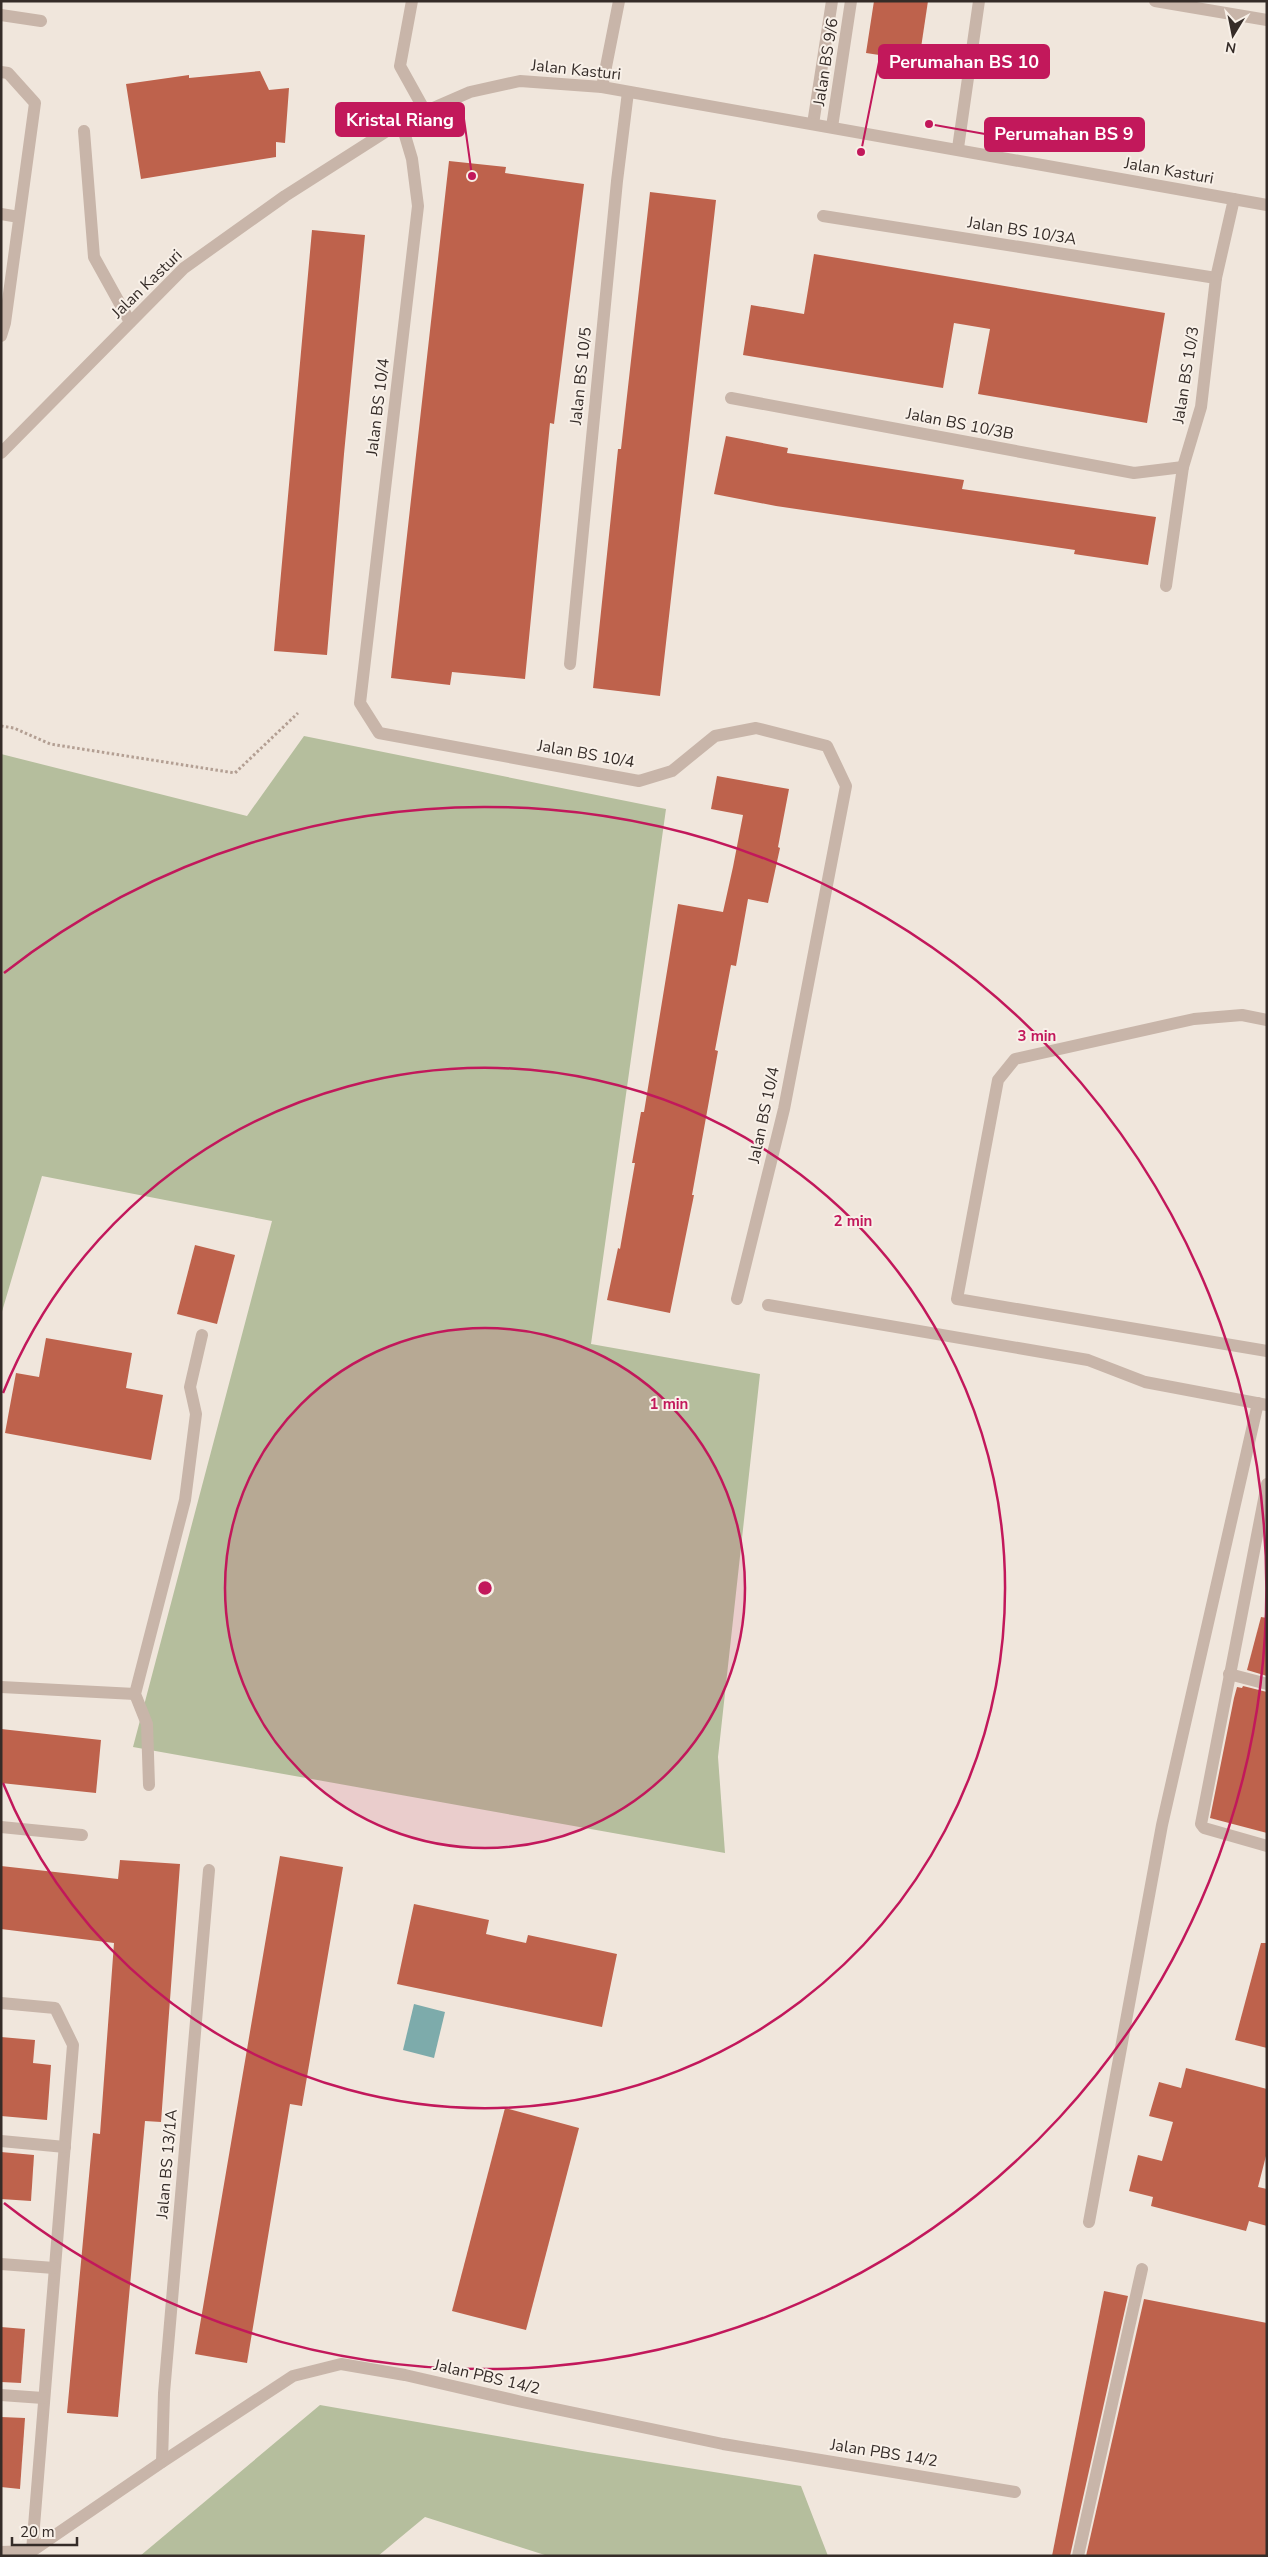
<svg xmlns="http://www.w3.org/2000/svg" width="1268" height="2557" viewBox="0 0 1268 2557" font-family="'Nunito Sans',sans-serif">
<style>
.green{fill:#b5be9d}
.water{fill:#7dabab}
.building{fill:#be624c}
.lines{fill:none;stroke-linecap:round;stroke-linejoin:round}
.path{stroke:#b39f93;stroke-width:3;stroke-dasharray:2.5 2.5;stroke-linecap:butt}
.minor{stroke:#c8b5a9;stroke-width:12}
.ring{fill:none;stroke:#c2185b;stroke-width:2.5}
.labels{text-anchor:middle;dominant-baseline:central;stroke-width:4;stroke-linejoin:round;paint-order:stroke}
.street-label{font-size:16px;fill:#352c28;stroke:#f8f0e8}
.centre{fill:#c2185b;stroke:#f8f0e8;stroke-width:2.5}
.ring-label{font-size:15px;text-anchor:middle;font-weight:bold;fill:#c2185b;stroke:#f8f0e8;stroke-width:4;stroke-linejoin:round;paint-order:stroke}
.leader{fill:none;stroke:#c2185b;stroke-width:2}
.callout-dot{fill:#c2185b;stroke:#f8f0e8;stroke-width:2}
.callout{fill:#c2185b;stroke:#c2185b;stroke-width:2}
.callout-label{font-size:18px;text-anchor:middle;font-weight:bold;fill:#fff}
</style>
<rect width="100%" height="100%" fill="#f0e6dc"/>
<g class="green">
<polygon points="304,736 666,809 591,1344 760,1374 718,1757 725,1853 133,1747 272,1221 42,1176 1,1315 1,754 247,816"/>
<polygon points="320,2405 588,2452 801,2486 828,2556 548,2556 425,2517 378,2556 140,2556"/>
</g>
<polygon class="water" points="414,2004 445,2012 434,2058 403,2050"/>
<g class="building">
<polygon points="874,1 928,1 919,61 866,53"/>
<polygon points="260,71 269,90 289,88 285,143 276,142 276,157 141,179 126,84 189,75 189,78"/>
<polygon points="449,161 506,167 505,173 584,184 554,424 550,423 525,679 452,672 450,685 391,678"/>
<polygon points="650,192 716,200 660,696 593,688 618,449 621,449"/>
<polygon points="312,230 365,235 344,454 327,655 274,651"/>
<polygon points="814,254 1165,313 1147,423 978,394 990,329 954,323 943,388 743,355 751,305 804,314"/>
<polygon points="726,436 788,448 787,453 964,480 962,489 1156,517 1148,565 1074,554 1075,550 776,506 714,494"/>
<polygon points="717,776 789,789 778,847 780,848 768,903 748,899 736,966 731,965 715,1050 718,1051 692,1195 694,1195 670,1313 607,1300 618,1248 620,1249 635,1163 632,1163 641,1112 644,1112 678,904 723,912 733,867 743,815 711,809"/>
<polygon points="195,1245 235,1255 217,1324 177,1314"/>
<polygon points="46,1338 132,1353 126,1388 163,1395 151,1460 5,1433 16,1373 39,1377"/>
<polygon points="1261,1617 1267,1618 1267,1676 1247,1670"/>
<polygon points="1243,1686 1267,1692 1267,1833 1210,1818 1234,1698 1237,1687 1242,1688"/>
<polygon points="1,1729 101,1740 96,1793 1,1783"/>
<polygon points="280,1856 343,1867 302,2106 290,2104 247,2363 195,2354"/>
<polygon points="120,1860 180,1864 161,2122 145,2121 118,2417 67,2413 93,2133 100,2134 114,1943 1,1929 1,1866 118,1879"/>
<polygon points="414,1904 489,1920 486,1934 526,1943 528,1935 617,1954 602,2027 397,1984"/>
<polygon points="1261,1943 1267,1943 1267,2048 1235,2040"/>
<polygon points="1,2037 35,2040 33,2063 51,2065 47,2120 1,2116"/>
<polygon points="1186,2068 1267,2089 1267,2152 1258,2187 1267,2189 1267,2226 1249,2221 1246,2231 1151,2206 1153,2197 1129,2191 1138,2155 1162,2161 1173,2122 1149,2116 1159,2082 1181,2088"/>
<polygon points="505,2108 579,2128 526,2330 452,2311"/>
<polygon points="1,2152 34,2155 31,2201 1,2199"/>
<polygon points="1104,2291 1128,2296 1070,2556 1052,2556"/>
<polygon points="1144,2299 1267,2323 1267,2556 1086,2556"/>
<polygon points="1,2327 25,2329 21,2383 1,2382"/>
<polygon points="1,2417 25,2418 20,2489 1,2487"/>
</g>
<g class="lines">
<polyline class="path" points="1,726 14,728 50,744 235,773 298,713"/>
<g class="minor">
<polyline points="412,1 400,66 425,111"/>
<polyline points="1155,1 1267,20"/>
<polyline points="1,15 41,21"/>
<polyline points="1,72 8,73 35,103 5,323 1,336"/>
<polyline points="602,87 619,1"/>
<polyline points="401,122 412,159 418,206 360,703 379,733 639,781 672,771 715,736 756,728 827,746 846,786 784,1109 737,1299"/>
<polyline points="813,124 832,1"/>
<polyline points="832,127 851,1"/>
<polyline points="84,131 94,257 130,322"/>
<polyline points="958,148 979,1"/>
<polyline points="1,214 19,217"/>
<polyline points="823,216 1216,278"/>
<polyline points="731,398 1134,473 1183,467"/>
<polyline points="1,453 184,268 285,196 401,122 470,92 520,81 602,87 1267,205"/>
<polyline points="1166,586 1183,467 1201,407 1216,278 1234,199"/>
<polyline points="570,664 617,181 628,92"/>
<polyline points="1267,1020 1242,1015 1194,1019 1015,1059 998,1080 957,1299 1267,1351"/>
<polyline points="768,1305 1088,1360 1145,1382 1267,1405"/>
<polyline points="1267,1484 1201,1824 1204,1828 1267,1846"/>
<polyline points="1229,1674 1267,1684"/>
<polyline points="1,1687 135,1694"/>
<polyline points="149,1785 147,1724 135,1694 185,1500 196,1414 190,1387 202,1335"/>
<polyline points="1,1827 82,1835"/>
<polyline points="1,2003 55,2008 73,2045 32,2551"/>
<polyline points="1,2141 65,2147"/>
<polyline points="1089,2222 1162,1825 1258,1403"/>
<polyline points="1,2264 54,2268"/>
<polyline points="1,2395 43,2398"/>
<polyline points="162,2462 164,2393 209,1870"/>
<polyline points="1,2552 32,2551 162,2462 293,2376 341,2364 405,2375 522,2402 723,2444 1015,2492"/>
<polyline points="1078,2556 1142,2269"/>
</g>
</g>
<circle cx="485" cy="1588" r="260" fill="#c2185b" fill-opacity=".12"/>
<g class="ring">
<circle cx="485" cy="1588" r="260"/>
<path d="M3 1393A520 520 0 1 1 3 1783"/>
<path d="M4 973A781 781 0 1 1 4 2203"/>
</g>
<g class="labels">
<g class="street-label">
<text transform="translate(826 62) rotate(-81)">Jalan BS 9/6</text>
<text transform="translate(576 70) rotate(6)">Jalan Kasturi</text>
<text transform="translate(1169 171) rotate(10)">Jalan Kasturi</text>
<text transform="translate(1022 231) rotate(9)">Jalan BS 10/3A</text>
<text transform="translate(147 284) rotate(-44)">Jalan Kasturi</text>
<text transform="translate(1186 375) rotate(-81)">Jalan BS 10/3</text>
<text transform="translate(581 376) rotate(-84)">Jalan BS 10/5</text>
<text transform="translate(378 407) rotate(-83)">Jalan BS 10/4</text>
<text transform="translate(960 424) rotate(11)">Jalan BS 10/3B</text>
<text transform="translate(586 754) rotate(10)">Jalan BS 10/4</text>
<text transform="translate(764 1115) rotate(-78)">Jalan BS 10/4</text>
<text transform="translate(167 2164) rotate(-85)">Jalan BS 13/1A</text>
<text transform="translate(487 2377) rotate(13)">Jalan PBS 14/2</text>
<text transform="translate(884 2453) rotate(9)">Jalan PBS 14/2</text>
</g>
</g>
<circle cx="485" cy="1588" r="8" class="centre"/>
<g class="ring-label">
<text x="1037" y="1041">3 min</text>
<text x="853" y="1226">2 min</text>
<text x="669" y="1409">1 min</text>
</g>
<path class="leader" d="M861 152L879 62M472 176L464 119M929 124L985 134"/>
<g class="callout-dot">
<circle cx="861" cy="152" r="5"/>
<circle cx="472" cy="176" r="5"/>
<circle cx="929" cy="124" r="5"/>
</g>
<g class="callout">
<rect x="879" y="45" width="170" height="33" rx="5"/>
<rect x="336" y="103" width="128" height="33" rx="5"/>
<rect x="985" y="118" width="159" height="33" rx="5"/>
</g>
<g class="callout-label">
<text x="964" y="68">Perumahan BS 10</text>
<text x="400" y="126">Kristal Riang</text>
<text x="1064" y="140">Perumahan BS 9</text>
</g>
<rect width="1268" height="2557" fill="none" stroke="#352c28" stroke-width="5"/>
<g transform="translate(1233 35) rotate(190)" stroke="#f8f0e8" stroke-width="4" paint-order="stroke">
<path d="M0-4L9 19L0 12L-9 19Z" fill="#352c28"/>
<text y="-8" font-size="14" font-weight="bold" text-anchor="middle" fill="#352c28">N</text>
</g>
<path d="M12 2537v8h65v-8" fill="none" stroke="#352c28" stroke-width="2.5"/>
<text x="20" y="2537" font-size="15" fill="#352c28" stroke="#f8f0e8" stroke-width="4" paint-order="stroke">20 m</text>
</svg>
